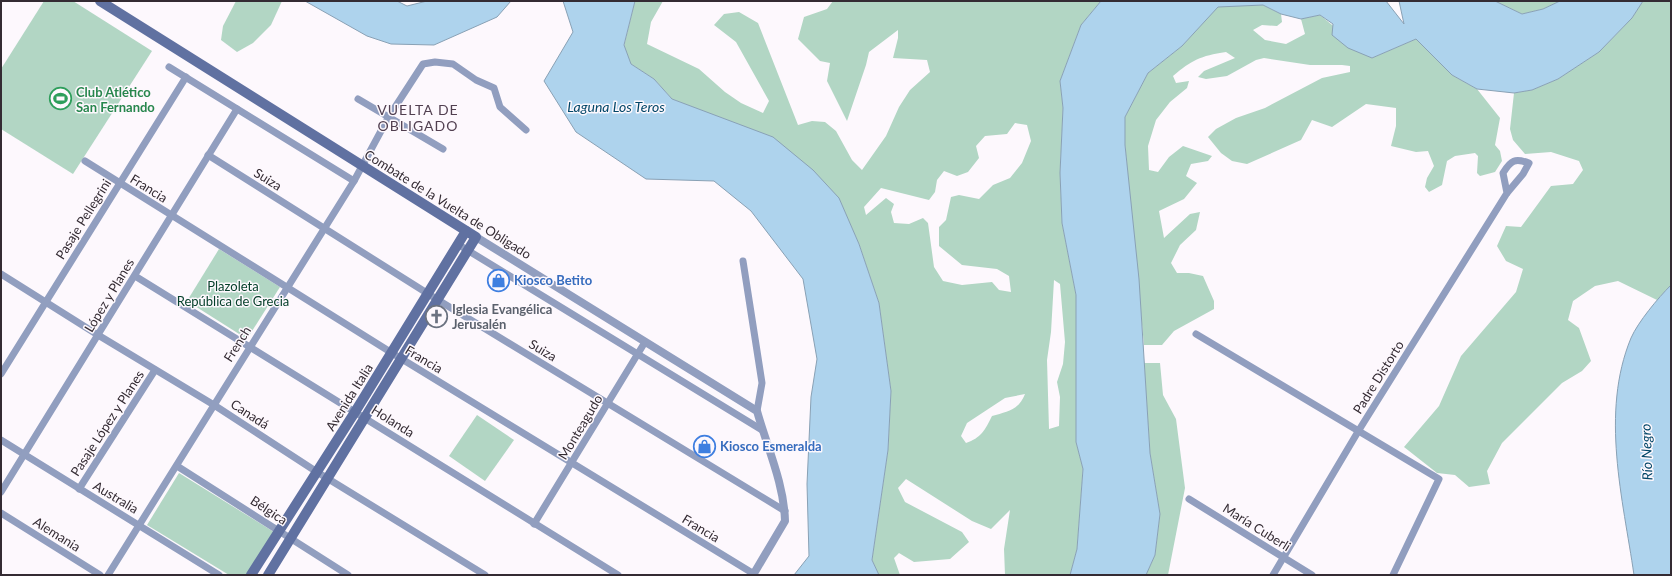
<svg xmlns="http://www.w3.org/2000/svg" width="1672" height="576" viewBox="0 0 1672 576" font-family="Lato,sans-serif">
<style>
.green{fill:#b2d6c4;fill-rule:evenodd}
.water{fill:#aed3ed;stroke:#89a1b5}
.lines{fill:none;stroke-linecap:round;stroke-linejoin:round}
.minor{stroke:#919ebf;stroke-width:7}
.tertiary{stroke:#919ebf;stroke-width:8}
.secondary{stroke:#6071a1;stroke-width:10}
.labels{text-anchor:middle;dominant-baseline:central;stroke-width:3;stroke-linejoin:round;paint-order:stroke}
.leisure-label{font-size:13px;font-weight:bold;fill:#27864d;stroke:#fdf8fd;text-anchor:start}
.street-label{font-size:13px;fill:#342b33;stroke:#fdf8fd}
.shop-label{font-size:13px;font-weight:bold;fill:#366cbe;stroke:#fdf8fd;text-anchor:start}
.park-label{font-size:13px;fill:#06402b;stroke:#fdf8fd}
.worship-label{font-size:13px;font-weight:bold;fill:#5b616d;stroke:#fdf8fd;text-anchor:start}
.water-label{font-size:14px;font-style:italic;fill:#024668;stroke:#fdf8fd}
.neighbourhood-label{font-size:14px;letter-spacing:1px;fill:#513f50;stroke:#fdf8fd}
</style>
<rect width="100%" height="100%" fill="#fdf8fd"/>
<g class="green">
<polygon points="44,1 73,1 152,51 73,174 1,129 1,69"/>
<polygon points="236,1 282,1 271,25 253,43 237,52 221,40 223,26"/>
<path d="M635,1H663L651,22L647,44L699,69L725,92L741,103L763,113L769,101L736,42L714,25L724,14L739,12L758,23L798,125L812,121L825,122L836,131L852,160L862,170L886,136L899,107L910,90L930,72L927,60L893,58L898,38V30L869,52L866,65L847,121L827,81L830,63L820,61L798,39L804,17L827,9L833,1H1101L1081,25L1060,81L1063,108L1060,173L1062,223L1076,295V442L1083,469L1077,549L1070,575H1005L1004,549L1010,510L991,529L972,521L906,479L898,488L905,502L962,532L969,542L950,559L914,562L899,553L894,558L900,575H879L872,560L888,450L891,391L879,303L859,244L839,199L709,114L672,99L654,79L631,64L624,46ZM1015,123L1027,125L1031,141L1022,163L1010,178L993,185L979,199L959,195L951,197L946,220L939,227V246L962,265L997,269L1009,276L1011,292L999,290L992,282L962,285L943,281L934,267L928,223L923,218L909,224L894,223L891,212L894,204L886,198L866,215L864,207L881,188L929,200L935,192L937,180L944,171L957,176L968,172L979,158L976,146L985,136L1007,134ZM1054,280L1060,284L1065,342L1063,364L1057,382L1060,397L1059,426L1049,429L1047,360L1051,332ZM1025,394C1019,410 1007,412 992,416C985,430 981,438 966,443L961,436L967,423L1005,398Z"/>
<polygon points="1495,1 1560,1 1543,9 1522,14"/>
<polygon points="1643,1 1671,1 1671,285 1657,300 1618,281 1595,286 1573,301 1568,320 1579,328 1591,361 1582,371 1562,383 1502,443 1487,471 1490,484 1469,487 1455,475 1437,473 1404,447 1439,406 1461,356 1516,292 1523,269 1506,261 1497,246 1506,226 1521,227 1551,186 1573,184 1583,170 1579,161 1551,152 1525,154 1513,140 1510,129 1514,93 1532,90 1558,79 1599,52 1632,18"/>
<path d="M1263,5L1281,14L1282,22L1277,26L1262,25L1253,30L1265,40L1286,44L1305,34L1301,19L1320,15L1372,58L1416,39L1452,75L1477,89L1500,118L1495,145L1500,151L1502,161L1495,172L1480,176L1477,173L1478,156L1475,153L1455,156L1447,161L1442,185L1429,192L1425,187L1427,178L1434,166L1428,151L1416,152L1391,146L1396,126V108L1366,104L1332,127L1312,120L1301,140L1247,164L1232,161L1221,153L1208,137L1216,129L1236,118L1265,108L1322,78L1350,72V66L1342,65H1310L1264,58L1256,60L1227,76L1206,79L1198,77L1204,71L1235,58L1226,52C1200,56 1192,60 1173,76L1176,83L1189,81L1187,88L1170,102L1156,120L1148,146L1149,170L1158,172L1169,157L1183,146L1212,156L1208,161L1191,164L1186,176L1197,183L1184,199L1159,211L1164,238L1190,214L1200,212L1196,230L1180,245L1171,263L1177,273H1189L1203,276L1214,301V309L1174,331L1162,345H1144L1125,145V117L1148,73L1182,46L1218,6Z"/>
<polygon points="219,249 280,287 247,339 187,301"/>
<polygon points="1144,363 1160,363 1163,395 1176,419 1185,488 1168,575 1146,575 1155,555 1160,514 1150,453"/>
<polygon points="477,415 514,440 485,481 449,456"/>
<polygon points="179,473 274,532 247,575 229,575 147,525"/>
</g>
<g class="water">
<polygon points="305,1 397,1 407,6 427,1 511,1 497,17 434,45 391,44 367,36"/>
<polygon points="563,1 635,1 624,45 631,64 654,79 672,99 773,137 813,170 839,198 859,244 879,303 891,391 888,450 872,560 879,575 794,575 809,556 807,484 811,397 817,359 803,279 751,211 714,181 646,179 576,132 544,81 573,32"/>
<polygon points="1101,1 1386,1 1404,24 1399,1 1495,1 1522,14 1543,9 1560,1 1643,1 1632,18 1599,52 1558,79 1532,90 1514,93 1477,89 1452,75 1416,39 1372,58 1348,48 1332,35 1333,24 1320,15 1301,19 1281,14 1263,5 1218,7 1182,46 1148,73 1125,117 1125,145 1139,279 1150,453 1160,514 1155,555 1146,575 1070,575 1077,549 1083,469 1076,442 1076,295 1062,223 1060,173 1063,108 1060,81 1081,25"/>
<path d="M1671,285V575H1634C1623,499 1600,413 1631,338C1638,322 1658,298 1671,285Z"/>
</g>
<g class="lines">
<g class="minor">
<polyline points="169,67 354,181"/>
<polyline points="358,99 443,149"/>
<polyline points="208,155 438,300 785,511"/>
<polyline points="85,161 392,353 754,574"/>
<polyline points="459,245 762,430"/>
<polyline points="743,261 762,383 757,411"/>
<polyline points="1,274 98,335 214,405 317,472 485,575"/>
<polyline points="135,276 618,575"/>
<polyline points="1196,334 1439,479 1393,575"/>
<polyline points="1,374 186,77"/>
<polyline points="1,440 219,575"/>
<polyline points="177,466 348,575"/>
<polyline points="79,489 155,370"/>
<polyline points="1,492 237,109"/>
<polyline points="1189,499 1312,575"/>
<polyline points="1,513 100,575"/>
<polyline points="534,524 645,342"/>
<polyline points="108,575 354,181 388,118 423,64 435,62 453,64 476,80 494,88 500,107 526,130"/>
<path d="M1273,575L1359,430L1507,193L1523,174L1529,163C1515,158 1511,160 1503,173L1507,193"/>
</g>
<path class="tertiary" d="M476,237L757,411C767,447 784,483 785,521L753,575"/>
<g class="secondary">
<polyline points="100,1 476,237 268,575"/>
<polyline points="251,575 355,412 466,231"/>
</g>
</g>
<defs>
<symbol id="stadium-ring" viewBox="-11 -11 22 22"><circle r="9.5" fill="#fdf8fd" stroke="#2e9e5b" stroke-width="1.5"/><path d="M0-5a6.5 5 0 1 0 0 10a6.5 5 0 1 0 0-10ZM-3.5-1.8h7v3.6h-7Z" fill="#2e9e5b"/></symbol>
<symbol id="shop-ring" viewBox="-11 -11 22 22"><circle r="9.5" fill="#fdf8fd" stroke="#3f7fe0" stroke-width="1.5"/><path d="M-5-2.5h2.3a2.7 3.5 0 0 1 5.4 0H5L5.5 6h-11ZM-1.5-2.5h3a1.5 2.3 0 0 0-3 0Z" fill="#3f7fe0"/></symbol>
<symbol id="church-ring" viewBox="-11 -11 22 22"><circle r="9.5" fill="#fdf8fd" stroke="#6b7280" stroke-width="1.5"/><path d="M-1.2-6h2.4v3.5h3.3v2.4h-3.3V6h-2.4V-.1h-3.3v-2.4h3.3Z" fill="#6b7280"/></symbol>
</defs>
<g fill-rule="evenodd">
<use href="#stadium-ring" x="48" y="86" width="25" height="25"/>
<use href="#shop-ring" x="486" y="268" width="25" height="25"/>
<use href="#church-ring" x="424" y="304" width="25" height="25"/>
<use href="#shop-ring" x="692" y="434" width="25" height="25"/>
</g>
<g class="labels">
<g class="leisure-label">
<text x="76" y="92">Club Atlético<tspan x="76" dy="15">San Fernando</tspan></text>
</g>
<g class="street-label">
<text transform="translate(268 179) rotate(32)">Suiza</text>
<text transform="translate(149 188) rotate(32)">Francia</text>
<text transform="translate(448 204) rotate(32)">Combate de la Vuelta de Obligado</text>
<text transform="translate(83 219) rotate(-58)">Pasaje Pellegrini</text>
<text transform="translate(109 295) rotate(-59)">López y Planes</text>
<text transform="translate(237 344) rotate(-58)">French</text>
<text transform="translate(543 350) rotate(31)">Suiza</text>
<text transform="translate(424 359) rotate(31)">Francia</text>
<text transform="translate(1378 377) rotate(-58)">Padre Distorto</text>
<text transform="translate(349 397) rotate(-58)">Avenida Italia</text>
<text transform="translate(250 414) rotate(33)">Canadá</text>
<text transform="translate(393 421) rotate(32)">Holanda</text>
<text transform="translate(107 423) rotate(-57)">Pasaje López y Planes</text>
<text transform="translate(580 427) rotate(-59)">Monteagudo</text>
<text transform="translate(116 497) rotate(31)">Australia</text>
<text transform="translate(269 510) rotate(33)">Bélgica</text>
<text transform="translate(1257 527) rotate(32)">María Cuberli</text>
<text transform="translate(701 528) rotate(31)">Francia</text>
<text transform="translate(57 534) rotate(32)">Alemania</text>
</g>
<g class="shop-label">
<text x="514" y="280">Kiosco Betito</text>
<text x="720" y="446">Kiosco Esmeralda</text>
</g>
<g class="park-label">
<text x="233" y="286">Plazoleta<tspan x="233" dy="15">República de Grecia</tspan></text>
</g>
<g class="worship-label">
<text x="452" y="309">Iglesia Evangélica<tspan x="452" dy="15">Jerusalén</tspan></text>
</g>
<g class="water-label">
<text x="616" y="106">Laguna Los Teros</text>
<text transform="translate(1646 452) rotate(-92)">Río Negro</text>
</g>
<g class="neighbourhood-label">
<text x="418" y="109">VUELTA DE<tspan x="418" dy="16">OBLIGADO</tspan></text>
</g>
</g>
<rect width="1672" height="576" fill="none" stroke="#342b33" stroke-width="4"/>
</svg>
